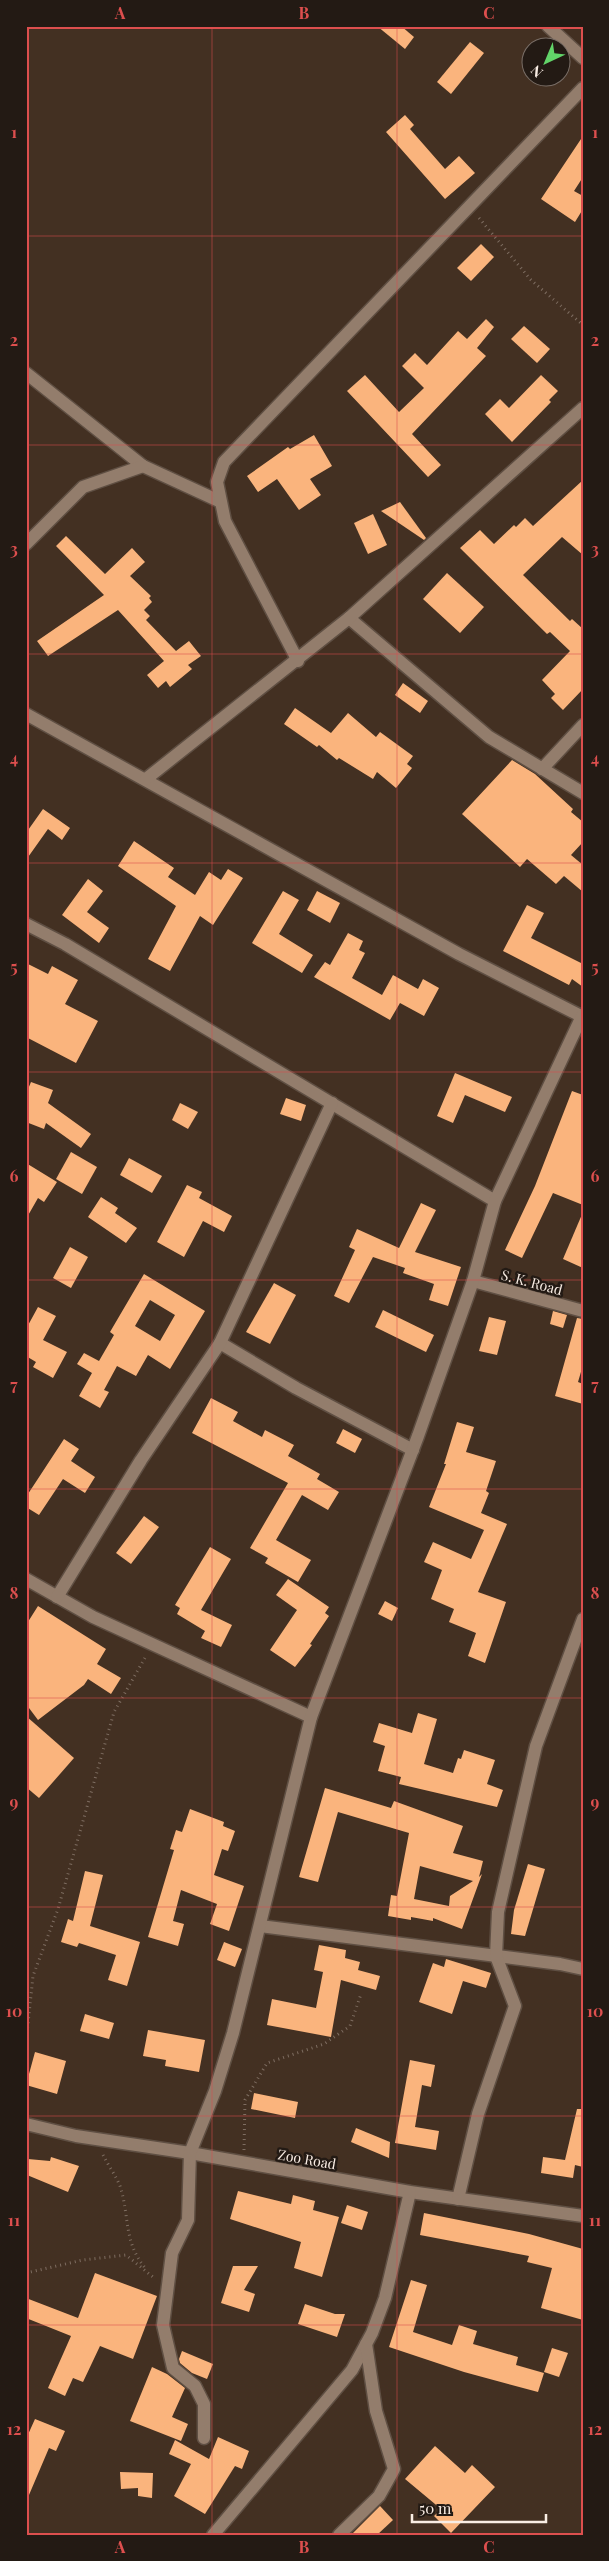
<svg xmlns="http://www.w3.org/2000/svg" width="609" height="2561" viewBox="0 0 609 2561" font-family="'Playfair Display',serif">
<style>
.building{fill:#fab47d;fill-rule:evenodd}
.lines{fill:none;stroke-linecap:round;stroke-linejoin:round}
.street-casing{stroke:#5f4f43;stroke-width:15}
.path{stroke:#7e6d61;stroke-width:3;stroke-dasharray:1 4;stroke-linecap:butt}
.street{stroke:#937d6c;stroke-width:12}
.grid{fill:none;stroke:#dd4f4e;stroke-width:1;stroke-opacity:0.55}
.labels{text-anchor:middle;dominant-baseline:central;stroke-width:5;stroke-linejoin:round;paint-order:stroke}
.street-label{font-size:14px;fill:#f9ede4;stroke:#231a14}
.neatline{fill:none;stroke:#dd4f4e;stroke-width:2}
.grid-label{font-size:16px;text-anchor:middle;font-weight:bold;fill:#dd4f4e}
</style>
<rect width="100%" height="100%" fill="#433022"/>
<g class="building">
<polygon points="377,26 401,26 414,37 405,49"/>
<polygon points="470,42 484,53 451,94 437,82"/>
<polygon points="405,115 414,125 410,129 445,169 459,156 475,173 445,199 386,132"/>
<polygon points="583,136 583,177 574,191 583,196 583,209 575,222 541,199"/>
<polygon points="481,244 494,257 471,281 457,268"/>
<polygon points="486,319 494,327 477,348 486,356 412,434 441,465 428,477 347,391 365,375 399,412 424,388 402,366 415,353 427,365 458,331 467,339"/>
<polygon points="524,326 550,349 537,363 511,339"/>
<polygon points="541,375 558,391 549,400 551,402 512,442 485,414 500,399 509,408"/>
<polygon points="314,435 332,466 310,479 321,495 299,510 277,479 258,492 247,476 288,447 290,449"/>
<polygon points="583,480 583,555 562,537 523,575 570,621 572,619 583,629 583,689 563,710 551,698 555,694 542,680 570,651 550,632 547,634 460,548 480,530 494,544 514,525 516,527 525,518 533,526"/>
<polygon points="400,502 426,538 424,540 381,511"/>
<polygon points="373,514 387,545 368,554 354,523"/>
<polygon points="66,536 105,574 132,548 145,562 130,576 151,596 149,598 152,602 144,610 150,616 146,620 176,651 189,641 201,656 188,665 192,669 170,687 166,681 158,688 147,675 164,661 118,610 48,656 37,641 104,595 56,546"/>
<polygon points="447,573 484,607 460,633 423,599"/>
<polygon points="403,683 428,701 420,713 395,695"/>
<polygon points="295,708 331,733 348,713 376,737 380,732 413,756 407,764 412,768 396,788 377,772 373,779 339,758 337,760 319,745 317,747 284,724"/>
<polygon points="512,760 535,774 573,809 571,812 583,822 583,842 571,855 583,865 583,892 564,876 556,884 527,859 520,867 462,814"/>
<polygon points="43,809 70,828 62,840 48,829 26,860 26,833"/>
<polygon points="134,841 174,868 168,877 195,895 209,872 221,880 228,869 243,878 213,925 200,916 170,971 148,959 176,906 118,866"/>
<polygon points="88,879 103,891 87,912 109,928 99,943 62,915"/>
<polygon points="283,891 299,900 279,934 313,955 302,973 252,943"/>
<polygon points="317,891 340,903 330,923 307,910"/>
<polygon points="527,905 544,913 531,938 583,964 583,987 572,979 569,985 503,951"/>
<polygon points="348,933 363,941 359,950 365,953 352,978 382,995 393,975 418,989 423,979 439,988 424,1016 400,1003 390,1020 314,977 325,962 330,965"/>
<polygon points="26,963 48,974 52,966 78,980 65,1004 98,1021 76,1063 26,1037"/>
<polygon points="455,1073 512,1097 505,1112 465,1095 453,1123 437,1116"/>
<polygon points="31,1082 53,1090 48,1103 91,1134 81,1148 46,1123 44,1129 26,1122 26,1094"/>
<polygon points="572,1091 583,1095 583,1205 553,1193 522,1258 505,1250 535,1186"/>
<polygon points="286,1098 306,1105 301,1121 280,1114"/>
<polygon points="180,1103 198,1112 188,1129 172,1120"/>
<polygon points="71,1152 97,1167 82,1194 56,1179"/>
<polygon points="129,1158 162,1176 152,1193 120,1175"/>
<polygon points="26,1163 57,1182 44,1202 38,1198 26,1219"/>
<polygon points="187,1185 202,1192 199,1198 232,1216 224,1232 203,1221 184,1257 157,1242"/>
<polygon points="101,1197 118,1208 115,1213 137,1228 126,1243 88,1217"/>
<polygon points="421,1203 436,1210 415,1252 461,1267 448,1306 429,1300 434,1284 403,1273 405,1268 373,1257 349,1303 334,1296 355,1250 349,1247 357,1229 399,1248"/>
<polygon points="583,1212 583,1268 563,1259"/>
<polygon points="70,1247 88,1257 71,1288 53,1278"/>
<path d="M144,1274L205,1311L170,1369L148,1355L136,1376L117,1366L104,1390L109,1392L100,1408L79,1396L92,1373L77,1364L84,1353L99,1361L114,1335L110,1332ZM150,1300L175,1315L160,1341L135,1326Z"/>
<polygon points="274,1283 296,1295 270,1344 246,1332"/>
<polygon points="38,1307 56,1316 43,1340 67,1352 53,1378 33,1367 36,1362 26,1356 26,1329"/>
<polygon points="383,1310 434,1335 426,1352 375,1327"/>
<polygon points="553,1311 567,1315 563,1328 550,1324"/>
<polygon points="489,1317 506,1321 497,1355 479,1351"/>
<polygon points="577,1318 583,1319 583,1365 578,1382 583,1384 583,1404 555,1396"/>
<polygon points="211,1398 238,1412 233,1421 262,1437 265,1430 294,1445 288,1456 320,1474 317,1479 339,1492 328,1510 302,1495 276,1540 311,1560 298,1582 265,1563 268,1558 250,1548 288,1483 192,1433"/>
<polygon points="457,1422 474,1427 466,1452 496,1461 486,1491 489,1493 481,1513 507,1524 478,1592 506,1602 485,1663 468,1656 476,1633 449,1622 454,1609 431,1599 442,1570 424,1562 433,1542 471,1559 484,1530 429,1507 446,1464 444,1464"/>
<polygon points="343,1429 362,1439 355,1453 336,1443"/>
<polygon points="64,1439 79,1449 71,1461 95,1477 85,1493 63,1479 39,1515 26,1507 26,1497"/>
<polygon points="144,1516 159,1527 131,1564 116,1553"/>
<polygon points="210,1547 231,1559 201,1610 232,1625 221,1647 201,1638 205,1631 177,1614 180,1608 175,1605"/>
<polygon points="288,1579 329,1607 325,1613 329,1616 310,1644 312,1645 295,1667 270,1650 297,1610 276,1595"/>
<polygon points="385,1601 398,1608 392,1621 378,1614"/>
<polygon points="38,1606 106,1649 97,1664 121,1678 111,1694 88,1679 84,1685 38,1720 26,1704 26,1625"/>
<polygon points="418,1713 437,1719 424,1764 453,1773 458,1758 461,1759 464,1750 495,1760 487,1784 503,1790 497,1807 399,1784 401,1777 378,1771 385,1746 373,1742 379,1723 412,1733"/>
<polygon points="26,1716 74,1758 39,1798 26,1787"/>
<path d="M325,1788L391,1808L394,1801L463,1826L453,1853L483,1861L479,1877L482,1874L462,1929L433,1918V1921L411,1917V1920L388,1916L391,1895L397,1896L409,1833L338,1812L318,1882L299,1877ZM420,1866L473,1881L450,1896L449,1906L414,1899Z"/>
<polygon points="190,1809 224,1822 223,1826 235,1831 228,1851 222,1849 214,1875 244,1886 229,1931 210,1924 217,1904 181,1890 173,1921 184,1924 178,1946 148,1937 174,1850 170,1849 176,1830 182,1832"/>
<polygon points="528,1864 545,1869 525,1936 511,1934 514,1910"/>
<polygon points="85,1871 103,1875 90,1926 140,1942 127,1986 108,1980 116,1955 79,1943 77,1947 61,1942 68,1919 73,1921"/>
<polygon points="224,1942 242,1949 235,1967 217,1960"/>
<polygon points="319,1945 346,1950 345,1958 360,1962 358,1970 380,1976 376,1990 341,1980 331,2037 267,2025 272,1999 316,2008 323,1972 314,1970"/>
<polygon points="446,1959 491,1973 486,1988 463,1981 452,2014 419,2002 433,1963 444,1967"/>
<polygon points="85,2014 114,2023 109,2039 80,2031"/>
<polygon points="148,2030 205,2040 199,2072 165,2066 166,2060 143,2056"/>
<polygon points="35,2052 66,2061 57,2094 26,2085"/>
<polygon points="410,2060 435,2065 431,2087 422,2085 415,2127 439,2131 436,2150 395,2143"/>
<polygon points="254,2093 298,2102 295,2118 251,2109"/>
<polygon points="577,2109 583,2109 583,2167 575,2165 573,2178 541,2173 543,2157 565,2160"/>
<polygon points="356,2128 390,2142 389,2158 351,2142"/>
<polygon points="51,2157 79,2166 68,2192 27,2175 28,2159 50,2161"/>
<polygon points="238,2191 291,2204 293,2195 315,2201 313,2210 339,2217 322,2277 294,2268 301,2242 230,2219"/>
<polygon points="347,2205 368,2212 362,2230 341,2223"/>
<polygon points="424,2213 529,2234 583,2249 583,2320 541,2308 552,2268 527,2262 529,2256 420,2235"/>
<polygon points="233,2266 258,2266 244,2290 255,2294 249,2312 221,2303"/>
<polygon points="95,2273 157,2296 133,2359 100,2346 83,2382 73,2378 65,2396 48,2388 71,2336 26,2318 26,2298 78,2318"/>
<polygon points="411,2280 427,2285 413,2332 452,2345 459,2325 477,2331 473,2344 518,2357 516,2365 544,2373 538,2392 464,2372 389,2347"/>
<polygon points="305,2304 335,2314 345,2314 337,2337 298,2324"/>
<polygon points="552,2348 568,2353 559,2377 544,2372"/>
<polygon points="182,2351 213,2364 207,2379 192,2373 180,2363 179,2359"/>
<polygon points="152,2367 167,2374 185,2388 172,2417 188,2424 181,2441 130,2421"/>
<polygon points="35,2419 65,2431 56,2451 49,2448 26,2502 26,2439"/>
<polygon points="218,2437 249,2451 242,2469 235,2466 205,2514 174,2496 191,2464 169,2454 175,2440 209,2459"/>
<polygon points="435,2446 465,2473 472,2465 495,2487 451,2533 434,2516 441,2509 405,2479"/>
<polygon points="120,2472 153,2473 152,2498 138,2496 138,2488 121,2489"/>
<polygon points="380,2506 393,2520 377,2535 351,2535"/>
</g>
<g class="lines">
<defs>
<g id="street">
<polyline points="548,26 583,58"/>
<polyline points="26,373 143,466 219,501"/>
<polyline points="26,544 83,487 143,466"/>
<polyline points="349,618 489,737 583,793"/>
<polyline points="298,661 225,521 217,482 224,462 583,88"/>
<polyline points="26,714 459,954 583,1017"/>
<polyline points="542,769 583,725"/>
<polyline points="146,779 349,618 583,408"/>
<polyline points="26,924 65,944 495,1201"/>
<polyline points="473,1281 583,1311"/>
<polyline points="220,1343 296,1388 413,1450"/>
<polyline points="26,1579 93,1617 311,1717"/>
<polyline points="57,1597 141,1460 220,1343 332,1103"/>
<polyline points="260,1926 560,1964 583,1969"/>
<polyline points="26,2124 76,2136 190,2153 410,2192 583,2216"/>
<polyline points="458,2199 478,2114 515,2006 496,1956 498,1912 536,1746 583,1619"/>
<polyline points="204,2438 204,2404 195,2386 173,2368 163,2325 172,2253 188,2220 190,2153 215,2091 233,2033 311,1717 418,1436 473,1281 495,1201 582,1016"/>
<polyline points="213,2535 352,2370 372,2333 385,2298 410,2192"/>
<polyline points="339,2535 379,2496 394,2469 376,2411 366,2344"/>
</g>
</defs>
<use href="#street" class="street-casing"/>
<g class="path">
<polyline points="479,218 531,280 583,325"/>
<polyline points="26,2043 33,1976 58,1909 114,1712 146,1656"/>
<polyline points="244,2150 245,2100 267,2063 324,2044 350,2026 361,1994"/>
<path d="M103,2155C108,2165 116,2176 120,2186C130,2217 123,2242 146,2269"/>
<polyline points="26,2273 83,2260 126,2255 153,2277"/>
</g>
<use href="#street" class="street"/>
</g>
<path class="grid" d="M212,26V2535M397,26V2535M26,236H583M26,445H583M26,654H583M26,863H583M26,1072H583M26,1280H583M26,1489H583M26,1698H583M26,1907H583M26,2116H583M26,2325H583"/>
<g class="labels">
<g class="street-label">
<text transform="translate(532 1282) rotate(15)">S. K. Road</text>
<text transform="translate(307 2159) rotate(10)">Zoo Road</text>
</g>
</g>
<rect width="609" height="2561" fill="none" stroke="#231a14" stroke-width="55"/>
<g transform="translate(546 62) rotate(224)"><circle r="24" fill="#231a14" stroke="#796e67"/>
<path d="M0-4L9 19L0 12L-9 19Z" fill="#62d469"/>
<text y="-8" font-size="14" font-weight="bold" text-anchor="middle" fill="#f9ede4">N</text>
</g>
<path d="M412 2514v8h134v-8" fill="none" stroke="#f9ede4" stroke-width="2.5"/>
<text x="419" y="2514" font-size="15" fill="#f9ede4" stroke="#231a14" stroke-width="4" paint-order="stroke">50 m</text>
<rect x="28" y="28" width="554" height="2506" class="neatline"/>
<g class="grid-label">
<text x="120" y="19">A</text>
<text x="304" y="19">B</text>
<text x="489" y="19">C</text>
<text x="14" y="138">1</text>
<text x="595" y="138">1</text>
<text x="14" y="346">2</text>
<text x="595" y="346">2</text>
<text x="14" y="555">3</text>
<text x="595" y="555">3</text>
<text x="14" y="764">4</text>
<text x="595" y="764">4</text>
<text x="14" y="973">5</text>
<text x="595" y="973">5</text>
<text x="14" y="1182">6</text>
<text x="595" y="1182">6</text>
<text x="14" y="1391">7</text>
<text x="595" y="1391">7</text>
<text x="14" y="1599">8</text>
<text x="595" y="1599">8</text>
<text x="14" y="1808">9</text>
<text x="595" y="1808">9</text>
<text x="14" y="2017">10</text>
<text x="595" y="2017">10</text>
<text x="14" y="2226">11</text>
<text x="595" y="2226">11</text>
<text x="14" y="2435">12</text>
<text x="595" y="2435">12</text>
<text x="120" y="2553">A</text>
<text x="304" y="2553">B</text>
<text x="489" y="2553">C</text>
</g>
</svg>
